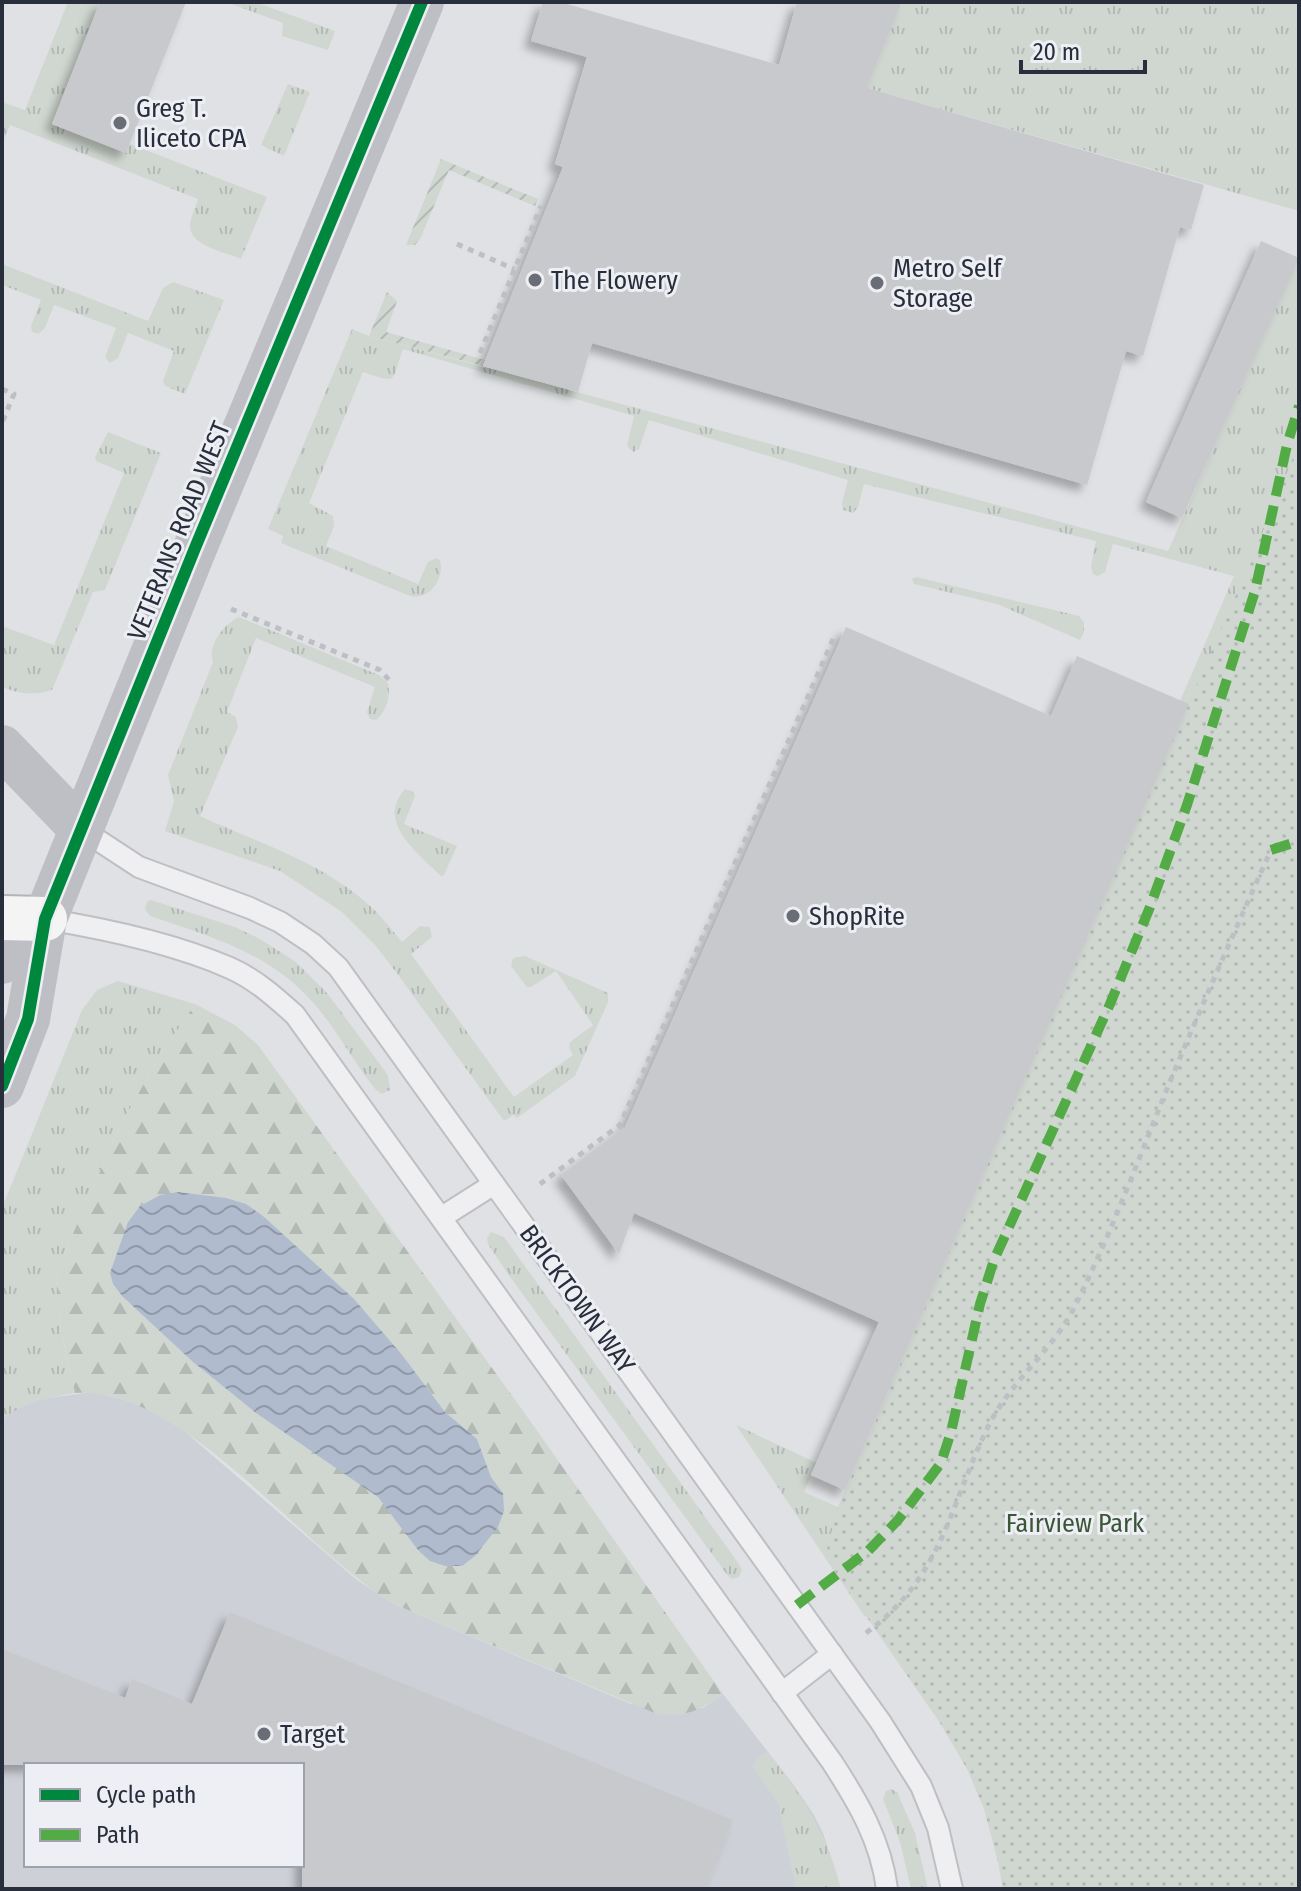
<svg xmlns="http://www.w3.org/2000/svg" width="1301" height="1891" viewBox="0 0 1301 1891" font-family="'Fira Sans Condensed',sans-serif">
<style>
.built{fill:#ced0d7;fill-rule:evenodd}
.grass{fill:url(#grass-tufts)}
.forest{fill:url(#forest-firs);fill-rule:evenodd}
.park{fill:url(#park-dots)}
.garden{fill:url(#garden-furrows)}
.water{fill:url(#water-waves)}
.building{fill:#c8c9cc;filter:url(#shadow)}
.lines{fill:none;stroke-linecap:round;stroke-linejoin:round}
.lane-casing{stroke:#bebfc2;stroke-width:24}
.highway-casing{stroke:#b2b4b8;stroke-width:48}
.path{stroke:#bebfc4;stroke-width:5;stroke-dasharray:6 6;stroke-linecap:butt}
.lane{stroke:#efeff1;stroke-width:20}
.secondary{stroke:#bebfc4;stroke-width:44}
.highway{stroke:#f4f4f5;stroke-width:44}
.quiet{stroke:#53ab46;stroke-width:10;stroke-dasharray:20 10;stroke-linecap:butt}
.cycleway-casing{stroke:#edeff4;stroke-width:17}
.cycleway{stroke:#00873e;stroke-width:12}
.poi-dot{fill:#686d76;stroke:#edeff4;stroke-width:3}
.labels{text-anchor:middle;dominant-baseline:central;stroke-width:6;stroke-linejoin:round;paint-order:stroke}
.poi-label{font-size:26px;fill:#282e3b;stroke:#edeff4;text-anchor:start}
.street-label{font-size:26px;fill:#282e3b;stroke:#edeff4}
.park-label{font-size:26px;fill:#3a5637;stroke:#edeff4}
</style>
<defs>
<pattern id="grass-tufts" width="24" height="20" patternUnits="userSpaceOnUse" patternTransform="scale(2)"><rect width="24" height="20" fill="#d0d7d0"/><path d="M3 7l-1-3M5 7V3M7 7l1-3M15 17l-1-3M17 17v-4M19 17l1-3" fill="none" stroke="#b3b9b4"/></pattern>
<pattern id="forest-firs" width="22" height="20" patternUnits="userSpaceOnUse" patternTransform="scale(2)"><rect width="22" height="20" fill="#d0d7d0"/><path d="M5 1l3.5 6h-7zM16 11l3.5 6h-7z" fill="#b3b9b4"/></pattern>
<pattern id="park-dots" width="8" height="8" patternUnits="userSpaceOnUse" patternTransform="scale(2)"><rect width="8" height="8" fill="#d0d7d0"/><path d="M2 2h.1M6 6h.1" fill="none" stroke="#b3b9b4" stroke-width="1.8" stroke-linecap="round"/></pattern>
<pattern id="garden-furrows" width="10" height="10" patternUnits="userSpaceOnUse" patternTransform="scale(2)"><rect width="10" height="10" fill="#d0d7d0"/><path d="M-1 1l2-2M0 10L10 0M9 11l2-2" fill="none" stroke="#b3b9b4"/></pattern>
<pattern id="water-waves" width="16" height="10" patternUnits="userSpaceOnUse" patternTransform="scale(2)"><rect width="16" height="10" fill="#b0bbcd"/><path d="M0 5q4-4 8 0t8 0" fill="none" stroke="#8f98a8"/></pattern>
<filter id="shadow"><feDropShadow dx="-7" dy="7" stdDeviation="4" flood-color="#0004"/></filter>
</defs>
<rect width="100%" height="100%" fill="#e0e1e4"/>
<path class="built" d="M92,1392L137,1403L182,1429L357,1580L396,1605L631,1704L703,1708L723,1694L793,1784L814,1815L823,1833L841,1889H2V1420L15,1409L42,1399ZM26,1765H302V1865H26Z"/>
<g class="grass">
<path d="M68,2H100L52,124L126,153L130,144L267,197L241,259C226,252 188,246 190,224C191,216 196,207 198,199L10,125L2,144V102L25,110Z"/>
<polygon points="226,2 255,2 335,31 328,50 282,36 283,23"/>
<polygon points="902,2 1299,2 1299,211 867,88"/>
<polygon points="288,84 310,92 284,156 261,145"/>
<path d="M1299,256V770L865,1617L736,1425L817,1463L804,1492L838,1507L1189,705L1180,701L1234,576L1113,544L1105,572L1098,576L1093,574L1091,566L1096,541L864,484L858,507L853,513L843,510L842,503L848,480L649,420L639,449L633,452L627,446L634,416L403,349C391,383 399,384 363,372L309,503L333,516L334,526L326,546L418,584L428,562L436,558L440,560C445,577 430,601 410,596L281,543L283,536L268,529L352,329L369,336L1168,551Z"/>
<polygon points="2,264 148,321 163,288 173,282 224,300 185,394 165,386 163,381 174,351 128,333 118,358 110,363 105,357 116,328 54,305 45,328 38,334 32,332 31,326 41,300 2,285"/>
<path d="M108,432L161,453L105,590L93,592L52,690C33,696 20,694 2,687V626L54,645L124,473L96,461L95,457Z"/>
<polygon points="916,577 1079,616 1084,622 1084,632 1080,640 997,604 914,584 912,579"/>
<path d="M239,617L379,675L388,683C391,695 386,713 376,720L370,719L367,712L375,687L256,638L227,712L236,717L238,727L200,816C258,843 320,861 369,905C381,915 391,929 402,942L420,926L430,927L432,937L411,954L514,1097L573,1055L569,1047L570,1042L593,1025L556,971L531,987H527L511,966L513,958L525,956L608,993V1002L575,1076L517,1118L514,1115L504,1121L396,972L375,945L342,912L280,871L165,831L174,801L168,775L213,662C207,645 224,624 239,617Z"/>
<path d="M405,789L412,791L415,796L404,824L457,846L444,875L441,876C419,854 375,822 405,789Z"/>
<path d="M151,900L235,927L260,939L296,962L327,993L388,1075L390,1090L382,1094L376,1090C351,1059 333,1022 305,994C263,951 206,935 150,916L145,909L147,902Z"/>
<path d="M118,981L195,1004L155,1064L120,1126L58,1268C52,1309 67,1353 75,1393C48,1398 23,1402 2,1420V1208L82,1010L97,990Z"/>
<polygon points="491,1232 504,1237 739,1564 742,1570 739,1577 732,1579 728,1576 508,1274 488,1244 487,1238"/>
<path d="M767,1751C801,1794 828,1835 841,1889H796L778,1803L753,1767L756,1759Z"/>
<polygon points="891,1789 897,1792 915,1833 928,1889 911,1889 900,1842 883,1799 886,1791"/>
</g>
<path class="forest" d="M195,1004L235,1025L258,1045L521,1408L723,1694C701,1710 685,1718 657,1714L396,1605C302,1551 185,1386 75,1393C67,1353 52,1309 58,1268L120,1126L155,1064ZM160,1195L263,1216L403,1356L445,1412L477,1439L491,1477L503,1493L394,1518L379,1497L256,1413L193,1362L123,1297L128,1222L140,1206Z"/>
<polygon class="park" points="1299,443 1299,1889 1003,1889 998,1862 984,1809 967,1769 940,1723 825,1557 838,1507 1246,572"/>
<g class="garden">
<polygon points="441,159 538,199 535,206 449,170 421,237 415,245 406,245"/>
<polygon points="387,292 397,301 386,332 485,360 483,366 369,336"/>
</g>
<polygon class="water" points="178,1192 226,1198 246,1204 263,1216 354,1299 403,1356 445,1412 477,1439 491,1477 503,1493 504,1511 498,1527 475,1556 462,1566 445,1566 430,1561 418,1550 378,1497 256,1413 193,1362 123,1297 113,1284 110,1273 128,1222 140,1206 160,1195"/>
<g class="building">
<polygon points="100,2 186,2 126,153 52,124"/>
<polygon points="543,2 560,2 779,65 797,2 902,2 867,88 1204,185 1191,230 1180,227 1143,356 1126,351 1087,485 592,343 578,392 483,366 563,167 555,164 587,57 531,41"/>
<polygon points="1261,241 1299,258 1182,518 1146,502"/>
<polygon points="846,627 1051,716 1077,656 1189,704 845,1490 811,1475 879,1322 634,1213 619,1254 561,1175 625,1127"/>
<polygon points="230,1612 733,1820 705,1889 302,1889 302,1765 2,1765 2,1649 125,1698 132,1679 192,1704"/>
</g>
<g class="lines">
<defs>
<g id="lane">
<polyline points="81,829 139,867 250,908 280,922 313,944 338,967 880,1721 921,1786 938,1828 952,1889"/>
<path d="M45,919C107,929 173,943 230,968C255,979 275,997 295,1015L832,1762C858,1802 881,1841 887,1889"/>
<polyline points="442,1217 494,1184"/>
<polyline points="782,1693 832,1654"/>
</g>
<polyline id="highway" points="2,918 45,919"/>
</defs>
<use href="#lane" class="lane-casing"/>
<use href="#highway" class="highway-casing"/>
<g class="path">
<polyline points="457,244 514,269"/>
<polyline points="480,353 541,206"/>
<polyline points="2,389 14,394 2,423"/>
<polyline points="231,609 380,670 390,681"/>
<polyline points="540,1184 620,1125 835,635"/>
<path d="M866,1633C942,1577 949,1508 987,1429C1009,1382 1052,1352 1075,1306C1111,1234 1139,1158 1169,1084C1202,1005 1236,928 1271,850"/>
</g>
<use href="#lane" class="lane"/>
<g class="secondary">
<polyline points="2,747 81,829"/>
<polyline points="2,962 45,919"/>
<polyline points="2,1086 28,1019 45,919 195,548 422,2"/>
</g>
<use href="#highway" class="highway"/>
<g class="quiet">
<polyline points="1271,850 1299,841"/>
<polyline points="797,1605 868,1551 898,1520 941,1463 951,1432 980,1304 994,1260 1110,1004 1150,907 1187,805 1255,591 1287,445 1299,406"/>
</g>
<defs>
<polyline id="cycleway" points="2,1086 28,1019 45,919 195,548 422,2"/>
</defs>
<use href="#cycleway" class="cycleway-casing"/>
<use href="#cycleway" class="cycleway"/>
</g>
<g class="poi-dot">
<circle cx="120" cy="123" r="8"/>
<circle cx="535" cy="280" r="8"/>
<circle cx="877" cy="283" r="8"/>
<circle cx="793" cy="916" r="8"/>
<circle cx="264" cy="1734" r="8"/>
</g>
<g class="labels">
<g class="poi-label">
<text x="136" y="108">Greg T.<tspan x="136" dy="30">Iliceto CPA</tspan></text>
<text x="893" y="268">Metro Self<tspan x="893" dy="30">Storage</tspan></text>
<text x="551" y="280">The Flowery</text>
<text x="809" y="916">ShopRite</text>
<text x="280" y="1734">Target</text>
</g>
<g class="street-label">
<text transform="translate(179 531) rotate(-68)">VETERANS ROAD WEST</text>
<text transform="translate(577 1299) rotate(54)">BRICKTOWN WAY</text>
</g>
<g class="park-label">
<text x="1075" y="1523">Fairview Park</text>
</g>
</g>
<rect width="1301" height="1891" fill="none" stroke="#282e3b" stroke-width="8"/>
<rect x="24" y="1763" width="280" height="104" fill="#edeff4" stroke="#9ea2aa" stroke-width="2"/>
<rect x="40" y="1789" width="40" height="12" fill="#00873e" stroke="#9ea2aa" stroke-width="2"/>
<text x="96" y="1803" font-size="24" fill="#282e3b">Cycle path</text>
<rect x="40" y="1829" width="40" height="12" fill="#53ab46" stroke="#9ea2aa" stroke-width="2"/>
<text x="96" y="1843" font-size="24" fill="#282e3b">Path</text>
<path d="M1021 60v12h124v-12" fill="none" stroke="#282e3b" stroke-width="4"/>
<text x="1033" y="60" font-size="24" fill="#282e3b" stroke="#edeff4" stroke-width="6" paint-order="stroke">20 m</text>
</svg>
